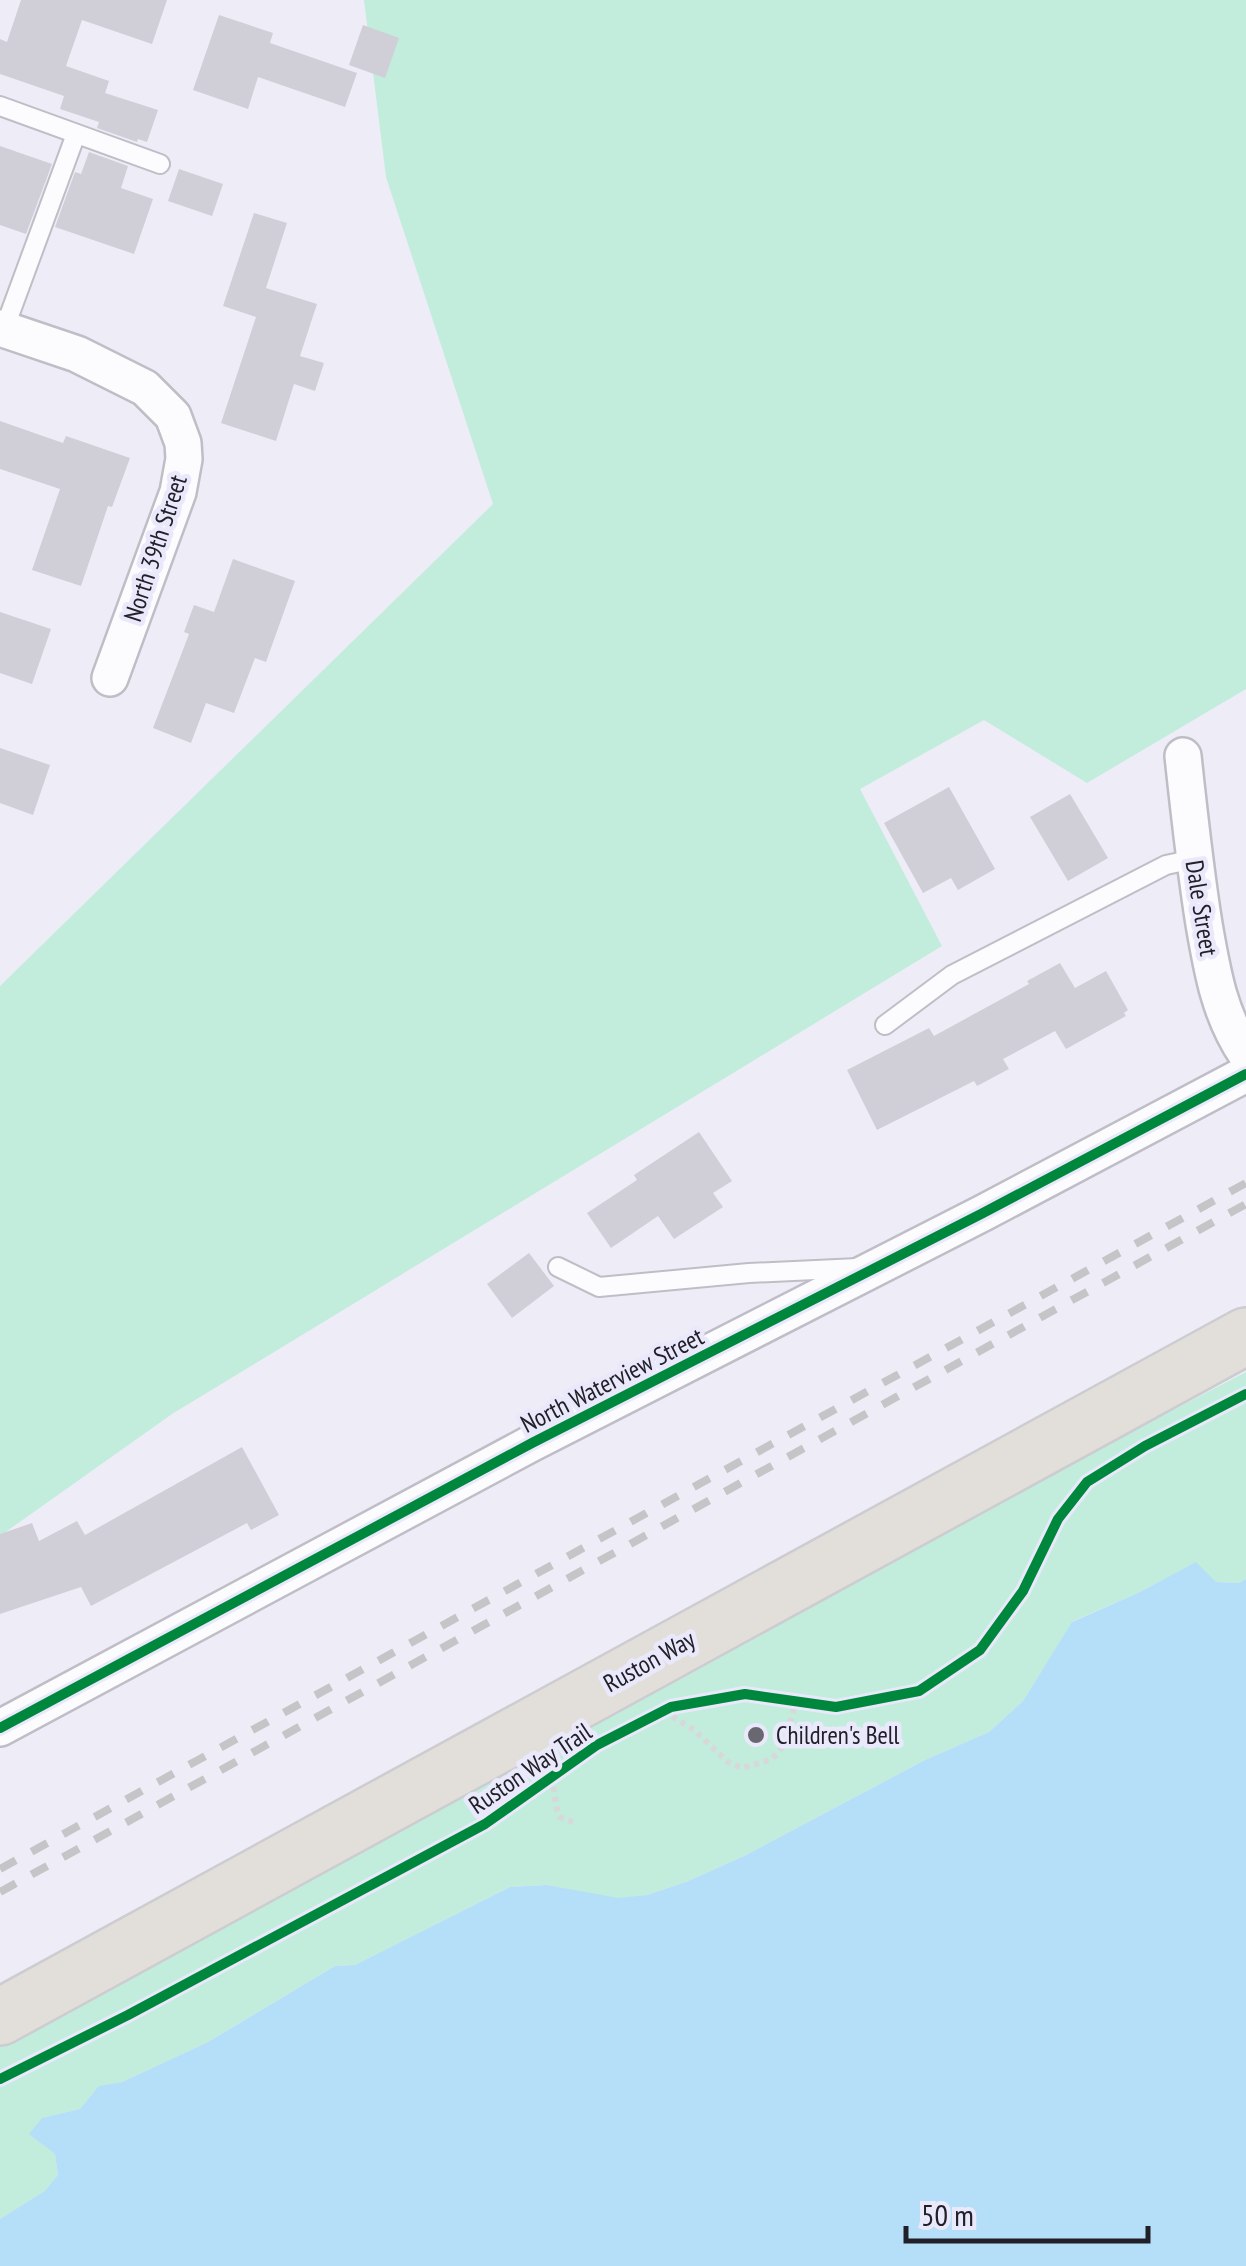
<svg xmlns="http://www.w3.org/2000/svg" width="1246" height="2266" viewBox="0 0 1246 2266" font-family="'PT Sans Narrow',sans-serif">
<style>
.green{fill:#c2ecdc}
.water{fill:#b5def8}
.building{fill:#d0cfd8}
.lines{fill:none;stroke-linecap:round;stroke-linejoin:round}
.lane-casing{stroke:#bfbec7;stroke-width:22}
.street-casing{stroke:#bfbec7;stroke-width:40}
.primary-casing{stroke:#ccccd1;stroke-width:60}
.path{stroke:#d8d8db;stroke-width:6;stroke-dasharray:5 5;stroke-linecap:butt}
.lane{stroke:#fcfcfe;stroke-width:18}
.street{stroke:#fcfcfe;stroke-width:35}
.primary{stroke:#e2dfda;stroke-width:55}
.rail{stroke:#c5c5c8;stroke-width:8;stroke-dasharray:18 18;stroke-linecap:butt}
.cycleway-casing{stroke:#eae9fb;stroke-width:16}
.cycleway{stroke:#00873e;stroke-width:10}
.poi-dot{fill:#696871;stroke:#eae9fb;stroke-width:4}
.labels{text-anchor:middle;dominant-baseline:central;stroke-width:9;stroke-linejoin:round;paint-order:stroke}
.street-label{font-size:25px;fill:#212029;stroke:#eae9fb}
.poi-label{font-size:25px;fill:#212029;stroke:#eae9fb;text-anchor:start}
</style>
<rect width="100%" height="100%" fill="#eeedf7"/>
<g class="green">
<polygon points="364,0 1246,0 1246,689 1087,783 984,720 860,789 942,946 172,1414 0,1536 0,986 493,504 386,177"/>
<polygon points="1246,1372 1246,1579 1239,1583 1215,1582 1195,1563 1140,1592 1073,1621 1023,1701 989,1732 925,1760 744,1856 686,1882 647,1895 618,1899 547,1885 510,1887 355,1965 335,1966 208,2042 122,2082 99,2087 80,2109 43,2118 30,2134 55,2154 58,2175 46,2191 0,2219 0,2046 1079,1459"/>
</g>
<polygon class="water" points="1196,1562 1216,1582 1239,1583 1246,1579 1246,2266 0,2266 0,2219 45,2191 58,2175 55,2154 29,2134 42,2118 80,2109 99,2086 122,2082 208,2042 335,1966 355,1965 510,1887 547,1885 618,1898 647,1895 686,1882 744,1856 925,1760 989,1732 1023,1701 1072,1622 1140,1592"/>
<g class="building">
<polygon points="21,0 167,0 152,44 82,20 66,66 109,81 105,93 158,110 147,142 138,139 137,142 97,128 99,122 60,109 64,96 0,74 0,39 7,42"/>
<polygon points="219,15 273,33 270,43 357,73 345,107 258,77 248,109 193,90"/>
<polygon points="363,25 399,38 385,78 349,65"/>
<polygon points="0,146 52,164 26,234 0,225"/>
<polygon points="89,152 128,166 121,188 153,199 134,254 55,227 75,172 81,174"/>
<polygon points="179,169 223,184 212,216 168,201"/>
<polygon points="254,213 287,223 266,288 317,304 300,356 324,363 315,391 294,384 276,441 221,423 256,317 223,306"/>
<polygon points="0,421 63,443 66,436 130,458 112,507 108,506 81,586 32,570 60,489 0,469"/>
<polygon points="233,559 295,581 266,662 255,658 234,713 206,703 191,743 153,728 189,634 184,632 194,605 214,612"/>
<polygon points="0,612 51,629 32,684 0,673"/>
<polygon points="0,748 50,765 33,815 0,803"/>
<polygon points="949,787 995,869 958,890 951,878 923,893 884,823"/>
<polygon points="1070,794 1108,858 1068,881 1030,817"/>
<polygon points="1060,963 1075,988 1106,971 1128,1010 1124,1013 1126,1016 1066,1049 1055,1031 1003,1059 1009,1069 977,1086 974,1081 877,1130 847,1070 929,1028 934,1036 1029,984 1027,981"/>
<polygon points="699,1132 732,1181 713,1193 723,1207 674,1239 658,1216 611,1248 587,1213 637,1180 634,1175"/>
<polygon points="529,1253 554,1286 512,1318 487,1284"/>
<polygon points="242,1447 279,1515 251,1530 247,1523 91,1606 81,1587 0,1614 0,1534 32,1523 39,1541 77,1521 85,1535"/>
</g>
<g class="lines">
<defs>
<g id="lane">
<polyline points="0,106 160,164"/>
<polyline points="2,335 76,134"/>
<polyline points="885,1025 952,975 1166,865 1194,859"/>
<polyline points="558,1267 599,1287 749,1273 858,1268"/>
</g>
<g id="street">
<polyline points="0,328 77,354 145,388 173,416 183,443 184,459 178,492 110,678"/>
<path d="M1183,756C1189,812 1195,868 1204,924C1212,970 1219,1014 1246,1054"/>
<polyline points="0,1728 532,1443 983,1213 1246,1074"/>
</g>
<polyline id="primary" points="0,2017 1246,1336"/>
</defs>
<use href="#lane" class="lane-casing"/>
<use href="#street" class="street-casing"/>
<use href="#primary" class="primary-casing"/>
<g class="path">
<polyline points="664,1711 694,1730 728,1762 742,1768 770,1760 779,1752 786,1739 796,1701"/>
<polyline points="552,1777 557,1810 560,1817 575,1823"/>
</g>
<use href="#lane" class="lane"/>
<use href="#street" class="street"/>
<use href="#primary" class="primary"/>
<g class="rail">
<polyline points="0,1869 1246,1183"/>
<polyline points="0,1892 1246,1204"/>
</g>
<defs>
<g id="cycleway">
<polyline points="0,1728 532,1443 983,1213 1246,1074"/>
<polyline points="0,2079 128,2015 485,1824 597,1745 671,1707 745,1694 836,1707 919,1691 980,1650 1023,1591 1058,1519 1087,1482 1145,1446 1246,1394"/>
</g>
</defs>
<use href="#cycleway" class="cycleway-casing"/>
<use href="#cycleway" class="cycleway"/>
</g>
<circle class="poi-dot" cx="756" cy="1735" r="10"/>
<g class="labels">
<g class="street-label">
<text transform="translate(155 548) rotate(-72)">North 39th Street</text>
<text transform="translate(1202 908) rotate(81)">Dale Street</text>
<text transform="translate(612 1380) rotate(-27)">North Waterview Street</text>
<text transform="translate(649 1661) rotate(-29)">Ruston Way</text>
<text transform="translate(530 1768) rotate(-34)">Ruston Way Trail</text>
</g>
<g class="poi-label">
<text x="776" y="1735">Children's Bell</text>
</g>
</g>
<path d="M906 2226v15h242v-15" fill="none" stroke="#212029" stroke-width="5"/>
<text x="921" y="2226" font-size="30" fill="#212029" stroke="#eae9fb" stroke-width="8" paint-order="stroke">50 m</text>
</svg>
